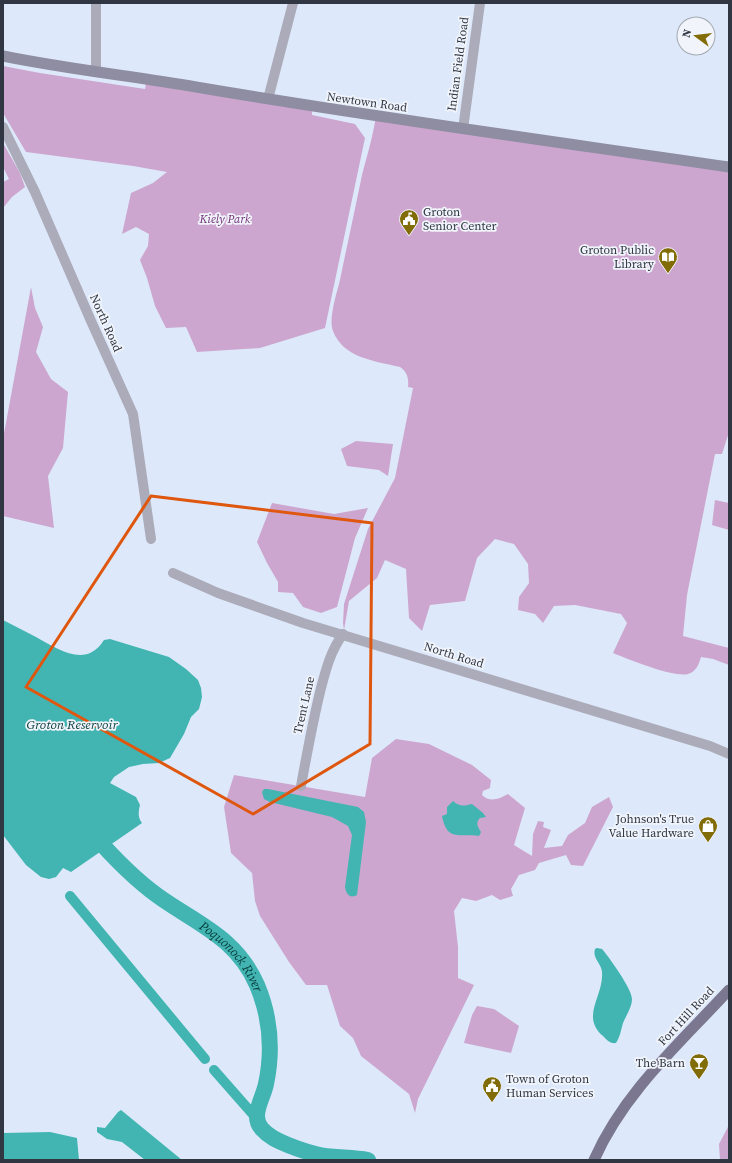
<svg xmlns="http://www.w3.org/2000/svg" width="732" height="1163" viewBox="0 0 732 1163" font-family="'Source Serif 4',serif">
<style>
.green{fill:#cda6d0}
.water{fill:#42b5b2}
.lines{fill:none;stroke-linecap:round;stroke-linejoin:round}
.canal{stroke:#42b5b2;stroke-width:10}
.river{stroke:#42b5b2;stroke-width:16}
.minor{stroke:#acabb9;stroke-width:10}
.secondary{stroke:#8f8da1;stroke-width:11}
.primary{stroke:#7b7791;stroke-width:11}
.marked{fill:none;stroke:#df570f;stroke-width:3;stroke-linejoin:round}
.labels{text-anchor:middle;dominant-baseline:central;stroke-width:3.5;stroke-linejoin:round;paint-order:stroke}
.street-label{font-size:12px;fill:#303743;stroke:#f1f5fb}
.poi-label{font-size:12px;fill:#303743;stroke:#f1f5fb;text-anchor:end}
.park-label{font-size:12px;font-style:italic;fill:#713077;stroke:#f1f5fb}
.water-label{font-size:13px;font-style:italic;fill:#043b3a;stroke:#f1f5fb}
</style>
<rect width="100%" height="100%" fill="#dde9fa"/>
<g class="green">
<polygon points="3,66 40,73 145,89 146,83 312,106 312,115 355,124 365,138 325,328 260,348 197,352 186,327 166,328 155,306 147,278 140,260 148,246 149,234 136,227 122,234 131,193 153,183 167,172 133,166 26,152 3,113"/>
<path d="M376,116L729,167V432L722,454H715L687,595L683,636L729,648V665L713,659L701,657C699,664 696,672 688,674C674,678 628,659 613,653L627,623L621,614L575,605L554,606L543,623L535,614L518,610L519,597L529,583L528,564L514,544L495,539L477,558L465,601L430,605L422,631L409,618L406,569L385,560L377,578L349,601L344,630L343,623L344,604L368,529L395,478L413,388L408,387C409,378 407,372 400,367C375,361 343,358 333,331C328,319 337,292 340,280C347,245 355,210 362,175C367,156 373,136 376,116Z"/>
<polygon points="3,143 20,173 25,187 12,197 3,208 3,195 4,194 3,182 9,179 3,167"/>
<polygon points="31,287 35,308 43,327 36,352 51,379 68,392 63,448 48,476 54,528 3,516 3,439"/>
<polygon points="356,441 393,444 388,476 379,470 347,466 341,449"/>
<polygon points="715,500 729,503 729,530 712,525"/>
<polygon points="272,503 334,514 368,508 355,538 337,607 321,613 303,607 293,593 278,592 278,582 267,563 257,542"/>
<path d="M396,739L429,744L472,765L491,780L490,788L483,791L482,795C490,803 499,799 508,794L525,808L514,845L532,856L533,834L538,821L544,822L543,827L551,830L544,848L562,846L568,835L585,823L592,807L609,797L613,807L583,866L571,865L566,855L539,863L535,870L519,875L511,889L513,896L500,900L492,895L476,901L462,898L454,911L458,947V978L474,985L418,1099L415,1113L409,1094L361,1056L353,1038L340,1026L327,985H306L289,962L260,916L255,901L252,873L231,853L224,807L234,775L365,797L372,758Z"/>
<polygon points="477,1006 494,1009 519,1026 511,1053 464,1043 472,1015"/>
<polygon points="729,1125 729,1160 720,1160 719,1144"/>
</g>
<g class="water">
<path d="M3,620C14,626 25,631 36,637C58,649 86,669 104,640L110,639L169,657L186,669L198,680L201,688L202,697L199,709L191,717L184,734L170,758L159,763L143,764L129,767L114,777L110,783L136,797L140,805C138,812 138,818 142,823L71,872L63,868L56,877L49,879L41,877L26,865L3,835Z"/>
<path d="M264,789H268L358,807L364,812L366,822L357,895C350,899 346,894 345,887L352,835L348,826L332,817L270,802L264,799L262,792Z"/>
<path d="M453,801C460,807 464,806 472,804L483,813L486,817L480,818C475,823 478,827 481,832L479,836C459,833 447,842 442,816L447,814V807Z"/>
<path d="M597,948L602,949C609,957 632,989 632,999C632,1007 626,1016 623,1023C621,1030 620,1037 616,1043C610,1044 607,1040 603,1036C580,1016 604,996 602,972C602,964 592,958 595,949Z"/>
<polygon points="121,1110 182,1160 145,1160 122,1142 107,1139 97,1132 97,1127 105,1128 118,1112"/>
<polygon points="50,1132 77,1138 79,1160 3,1160 3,1133"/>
</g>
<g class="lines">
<g class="canal">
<polyline points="70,896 205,1059"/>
<polyline points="214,1070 257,1119"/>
</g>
<path class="river" id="s1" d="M92,833C112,856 133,878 158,896C197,924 236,937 257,985C270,1016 273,1051 266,1084C263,1099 250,1116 262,1129C269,1137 278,1141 288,1145C298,1149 309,1153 320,1155C336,1158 352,1157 368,1160"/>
<g class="minor">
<polyline points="96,72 96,3"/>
<polyline points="268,99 293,3"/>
<polyline points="3,127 35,192 91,321 133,414 151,539"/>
<polyline points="463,129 480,3"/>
<polyline points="173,573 218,593 303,623 710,746 729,754"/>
<path d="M301,786C307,753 313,720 321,688C326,669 331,650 343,634"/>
</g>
<path class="secondary" d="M3,56C67,69 132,76 196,87C373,117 551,141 729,167"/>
<path class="primary" d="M594,1160C624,1092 680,1043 729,990"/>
</g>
<path class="marked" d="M151,496L372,523L370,744L253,814L26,687Z"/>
<defs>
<symbol id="civic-pin" viewBox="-11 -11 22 30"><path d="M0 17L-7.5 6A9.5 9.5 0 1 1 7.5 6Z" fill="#826c08" stroke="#f1f5fb"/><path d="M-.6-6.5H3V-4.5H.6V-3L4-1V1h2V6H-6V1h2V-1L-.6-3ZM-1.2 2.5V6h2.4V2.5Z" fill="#fff"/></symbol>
<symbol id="library-pin" viewBox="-11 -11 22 30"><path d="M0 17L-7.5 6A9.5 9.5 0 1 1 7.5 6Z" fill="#826c08" stroke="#f1f5fb"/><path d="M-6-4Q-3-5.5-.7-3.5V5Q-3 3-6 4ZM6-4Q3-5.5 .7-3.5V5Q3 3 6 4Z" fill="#fff"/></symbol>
<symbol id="shop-pin" viewBox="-11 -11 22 30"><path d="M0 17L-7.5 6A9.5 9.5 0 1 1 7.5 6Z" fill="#826c08" stroke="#f1f5fb"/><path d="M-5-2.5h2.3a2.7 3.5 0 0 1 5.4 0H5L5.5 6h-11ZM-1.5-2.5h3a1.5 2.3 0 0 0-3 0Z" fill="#fff"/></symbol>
<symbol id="bar-pin" viewBox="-11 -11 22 30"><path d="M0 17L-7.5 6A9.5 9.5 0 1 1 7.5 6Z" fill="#826c08" stroke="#f1f5fb"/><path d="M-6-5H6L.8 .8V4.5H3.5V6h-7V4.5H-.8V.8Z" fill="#fff"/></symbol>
</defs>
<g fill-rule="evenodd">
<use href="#civic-pin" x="398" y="208" width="22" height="30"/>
<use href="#library-pin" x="657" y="246" width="22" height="30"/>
<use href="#shop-pin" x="697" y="815" width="22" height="30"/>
<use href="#bar-pin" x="688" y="1052" width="22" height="30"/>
<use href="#civic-pin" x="481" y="1075" width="22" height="30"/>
</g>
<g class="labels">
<g class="street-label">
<text transform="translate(458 64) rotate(-82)">Indian Field Road</text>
<text transform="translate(367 102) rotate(8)">Newtown Road</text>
<text transform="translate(106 323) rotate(66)">North Road</text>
<text transform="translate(454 655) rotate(17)">North Road</text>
<text transform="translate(304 705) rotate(-77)">Trent Lane</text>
<text transform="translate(686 1016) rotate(-47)">Fort Hill Road</text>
</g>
<g class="poi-label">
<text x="423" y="212" text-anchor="start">Groton<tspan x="423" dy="14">Senior Center</tspan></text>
<text x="654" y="250">Groton Public<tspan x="654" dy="14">Library</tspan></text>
<text x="694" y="819">Johnson's True<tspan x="694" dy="14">Value Hardware</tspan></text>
<text x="685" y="1063">The Barn</text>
<text x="506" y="1079" text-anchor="start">Town of Groton<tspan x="506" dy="14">Human Services</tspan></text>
</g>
<g class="park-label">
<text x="225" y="219">Kiely Park</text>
</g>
<g class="water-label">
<text x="72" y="724">Groton Reservoir</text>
<text stroke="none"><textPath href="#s1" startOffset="188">Poquonock River</textPath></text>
</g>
</g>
<rect width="732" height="1163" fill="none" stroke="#303743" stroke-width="8"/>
<g transform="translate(696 36) rotate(285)"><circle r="19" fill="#f1f5fb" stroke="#a4a9b1"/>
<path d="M0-3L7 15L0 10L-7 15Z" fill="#826c08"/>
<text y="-6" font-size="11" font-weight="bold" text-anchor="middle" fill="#303743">N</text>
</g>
</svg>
